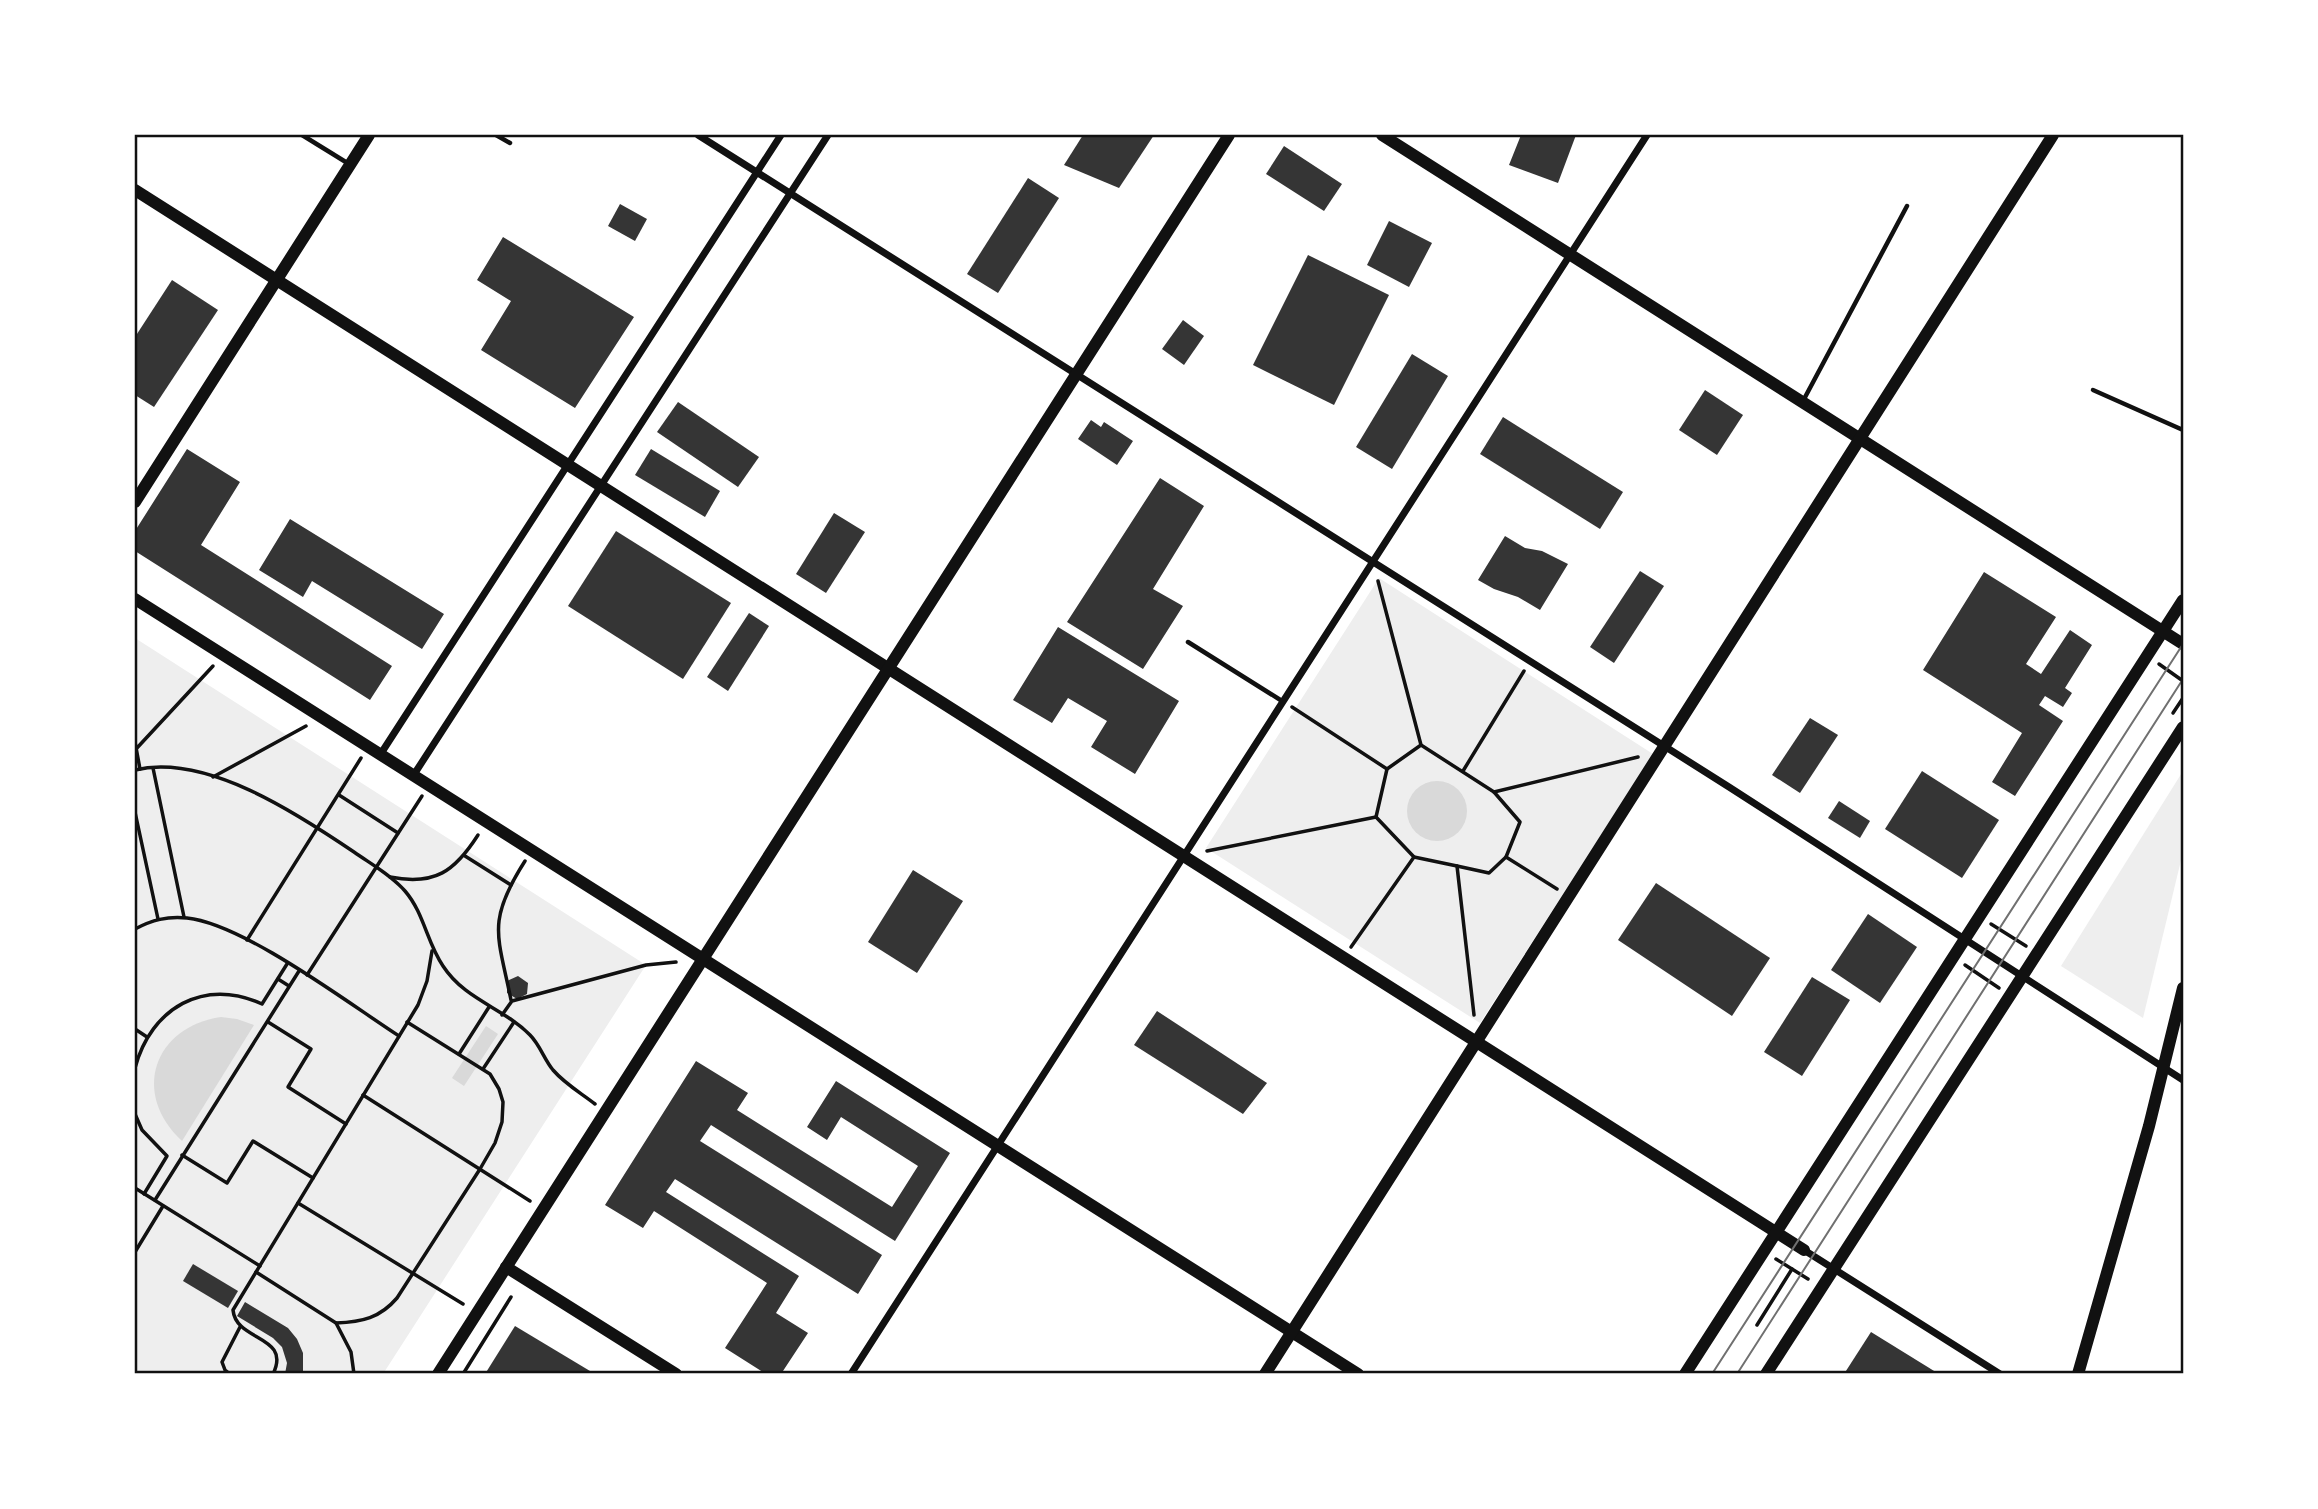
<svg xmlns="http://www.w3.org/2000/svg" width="2318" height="1509" viewBox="0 0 2318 1509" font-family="'Roboto Serif',serif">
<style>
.green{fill:#eee}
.water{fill:#d9d9d9}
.building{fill:#353535}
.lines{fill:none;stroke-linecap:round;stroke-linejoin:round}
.path{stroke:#111;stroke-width:3.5}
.service{stroke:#111;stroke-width:4.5}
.minor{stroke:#111;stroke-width:7}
.tertiary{stroke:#111;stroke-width:12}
.secondary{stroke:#111;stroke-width:12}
.tram{stroke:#707070;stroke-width:2}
.neatline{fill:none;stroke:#111;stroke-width:2.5}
</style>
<rect width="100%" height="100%" fill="#fff"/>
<g class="green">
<polygon points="1379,578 1653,754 1480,1023 1206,848"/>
<polygon points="135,638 646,965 383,1374 135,1374"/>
<polygon points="2183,771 2183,852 2143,1018 2061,966"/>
</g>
<g class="water">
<circle cx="1437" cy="811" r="30"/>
<path d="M221,1017L237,1019L254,1025L182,1141C131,1094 153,1027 221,1017Z"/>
<polygon points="486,1026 498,1034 464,1086 452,1078"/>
</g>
<g class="building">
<polygon points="1083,135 1154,135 1119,188 1064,165"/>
<polygon points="1521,135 1576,135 1558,183 1509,165"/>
<polygon points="1284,146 1342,184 1324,211 1266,174"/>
<polygon points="1028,178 1059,198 998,293 967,274"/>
<polygon points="620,204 647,219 635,241 608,226"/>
<polygon points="1389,221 1432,243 1409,287 1367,265"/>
<polygon points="503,237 634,317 575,408 481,350 511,301 477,280"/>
<polygon points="1308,255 1389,295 1334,405 1253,365"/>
<polygon points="172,280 218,310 154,407 135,395 135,337"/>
<polygon points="1183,320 1204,336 1184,365 1162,349"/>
<polygon points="1412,354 1448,376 1392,469 1356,447"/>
<polygon points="1705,390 1743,415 1717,455 1679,430"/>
<polygon points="678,402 759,457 738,487 657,432"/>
<polygon points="1503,417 1623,492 1600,529 1480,454"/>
<polygon points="1091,420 1101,427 1104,422 1133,441 1117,465 1078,439"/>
<polygon points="187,449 240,482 201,545 392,666 370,700 135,551 135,531"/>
<polygon points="651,449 720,491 705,517 635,475"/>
<polygon points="1160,478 1204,506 1153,589 1183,606 1143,669 1067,622"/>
<polygon points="834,513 865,532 826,593 796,574"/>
<polygon points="290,519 444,614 422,649 312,581 303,597 259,570"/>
<polygon points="616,531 731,603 683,679 568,606"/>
<polygon points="1505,536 1525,548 1542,551 1568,564 1540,610 1518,597 1494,589 1478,580"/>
<polygon points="1640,571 1664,586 1614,663 1590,647"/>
<polygon points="1984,572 2056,617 2026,664 2041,674 2070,630 2092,645 2065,688 2072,693 2063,707 2045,696 2039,705 2063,721 2015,796 1992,782 2022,733 1923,670"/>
<polygon points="749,613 769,626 728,691 707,677"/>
<polygon points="1058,627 1179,701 1135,774 1091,747 1107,721 1068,698 1052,723 1013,700"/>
<polygon points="1810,718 1838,735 1800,793 1772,775"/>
<polygon points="1922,771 1999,820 1962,878 1885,829"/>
<polygon points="1839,801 1870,821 1860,838 1828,818"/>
<polygon points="913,870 963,901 917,973 868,942"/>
<polygon points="1656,883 1770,958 1732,1016 1618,940"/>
<polygon points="1868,914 1917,947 1880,1003 1831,970"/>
<polygon points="518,976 528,983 527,994 517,999 507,993 507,981"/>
<polygon points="1812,977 1850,1000 1802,1076 1764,1052"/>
<polygon points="1157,1011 1267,1083 1243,1114 1134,1045"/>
<polygon points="696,1061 748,1093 737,1110 892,1207 918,1166 841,1117 827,1140 807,1127 836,1081 950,1153 895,1241 711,1125 700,1141 882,1255 858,1294 675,1179 666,1192 799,1276 776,1313 808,1333 781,1374 766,1374 725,1348 767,1283 654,1211 643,1228 605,1205"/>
<polygon points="193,1264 238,1291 228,1308 183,1281"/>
<polygon points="245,1302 288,1328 297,1339 303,1353 303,1374 285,1374 287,1363 282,1347 273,1338 237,1316"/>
<polygon points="515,1326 595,1374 485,1374"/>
<polygon points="1871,1332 1939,1374 1844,1374"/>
</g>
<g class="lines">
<g class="path">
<polyline points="1378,581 1421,745 1494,792 1520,822 1506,857 1489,873 1457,866"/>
<polyline points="2159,664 2183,681"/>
<polyline points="1292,707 1387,769"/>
<polyline points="2173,713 2183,698"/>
<polyline points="135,742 140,769"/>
<polyline points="136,749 213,666"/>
<polyline points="153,768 184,917"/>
<path d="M135,770C206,753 298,814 354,852C371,864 391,875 405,891C424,913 427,943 443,966C465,1000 504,1008 530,1035C540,1045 544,1059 553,1070C565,1084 581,1093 595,1104"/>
<polyline points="1463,771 1524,671"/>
<polyline points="213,777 306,726"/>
<polyline points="1494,792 1638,757"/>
<polyline points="339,795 398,833"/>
<polyline points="135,812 158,919"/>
<polyline points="1376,817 1387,769 1421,745"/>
<polyline points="1207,851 1376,817 1414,857 1457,866 1474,1015"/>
<polyline points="465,856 511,885"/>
<polyline points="1506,857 1557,889"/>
<path d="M390,877C435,886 455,871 478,835"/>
<polyline points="1991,924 2026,946"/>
<path d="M135,929C152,920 167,916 187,918C244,924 348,1003 399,1036"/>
<polyline points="247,940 361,758"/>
<polyline points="1351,947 1414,857"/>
<polyline points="1965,965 1999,988"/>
<polyline points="307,975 422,796"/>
<polyline points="278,979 289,986"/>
<path d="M511,1000C498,935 486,922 525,861"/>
<polyline points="502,1015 512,1001 646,965 676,962"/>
<polyline points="268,1022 311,1049 288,1087 346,1124"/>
<polyline points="135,1029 147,1037"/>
<polyline points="459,1054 489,1007"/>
<path d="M135,1068C151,1008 204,977 262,1004L287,964"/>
<polyline points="483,1069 514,1022"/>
<polyline points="363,1095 530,1201"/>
<polyline points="135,1114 142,1130 167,1156 144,1194"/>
<polyline points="182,1155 227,1183 253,1141 313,1178"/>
<polyline points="135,1188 260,1266"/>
<polyline points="155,1200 299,971"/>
<polyline points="298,1203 463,1304"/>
<polyline points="135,1252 163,1206"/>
<polyline points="1776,1259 1808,1279"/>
<polyline points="256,1272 336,1323 351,1352 354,1374"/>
<path d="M336,1323C362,1322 380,1318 397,1298L480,1169L495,1143L502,1122L503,1102L499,1089L490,1074L407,1022"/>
<polyline points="1757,1325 1792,1269"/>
<polyline points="230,1374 225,1370 222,1362 240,1327"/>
<path d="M273,1374C292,1335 236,1342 233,1310L418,1005L427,981L432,951"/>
<polyline points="463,1374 511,1297"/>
</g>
<g class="service">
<polyline points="302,135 349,164"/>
<polyline points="496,135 510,143"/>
<polyline points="2093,390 2183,430"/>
<polyline points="1803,401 1907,206"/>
<polyline points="1188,642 1282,701"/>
</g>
<g class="minor">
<polyline points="698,135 1729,787 2183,1080"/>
<polyline points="380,755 781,135"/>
<polyline points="413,776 828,135"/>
<polyline points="1804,1250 2000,1374"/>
<polyline points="851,1374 1647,135"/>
</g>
<g class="tertiary">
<polyline points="135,190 1804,1250"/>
<polyline points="135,502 369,135"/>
<polyline points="135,599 1358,1374"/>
<polyline points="438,1374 1229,135"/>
<polyline points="1685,1374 2183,600"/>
<polyline points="1766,1374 2183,727"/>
<polyline points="2078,1374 2149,1126 2183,988"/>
</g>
<g class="secondary">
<polyline points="1382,135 2183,644"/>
<polyline points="506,1267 676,1374"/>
<polyline points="1265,1374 2053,135"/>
</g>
<g class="tram">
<polyline points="1712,1374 2183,644"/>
<polyline points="1737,1374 2183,679"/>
</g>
</g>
<rect width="2318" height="1509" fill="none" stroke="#ffffff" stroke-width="273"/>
<rect x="136" y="136" width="2046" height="1236" class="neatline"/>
</svg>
